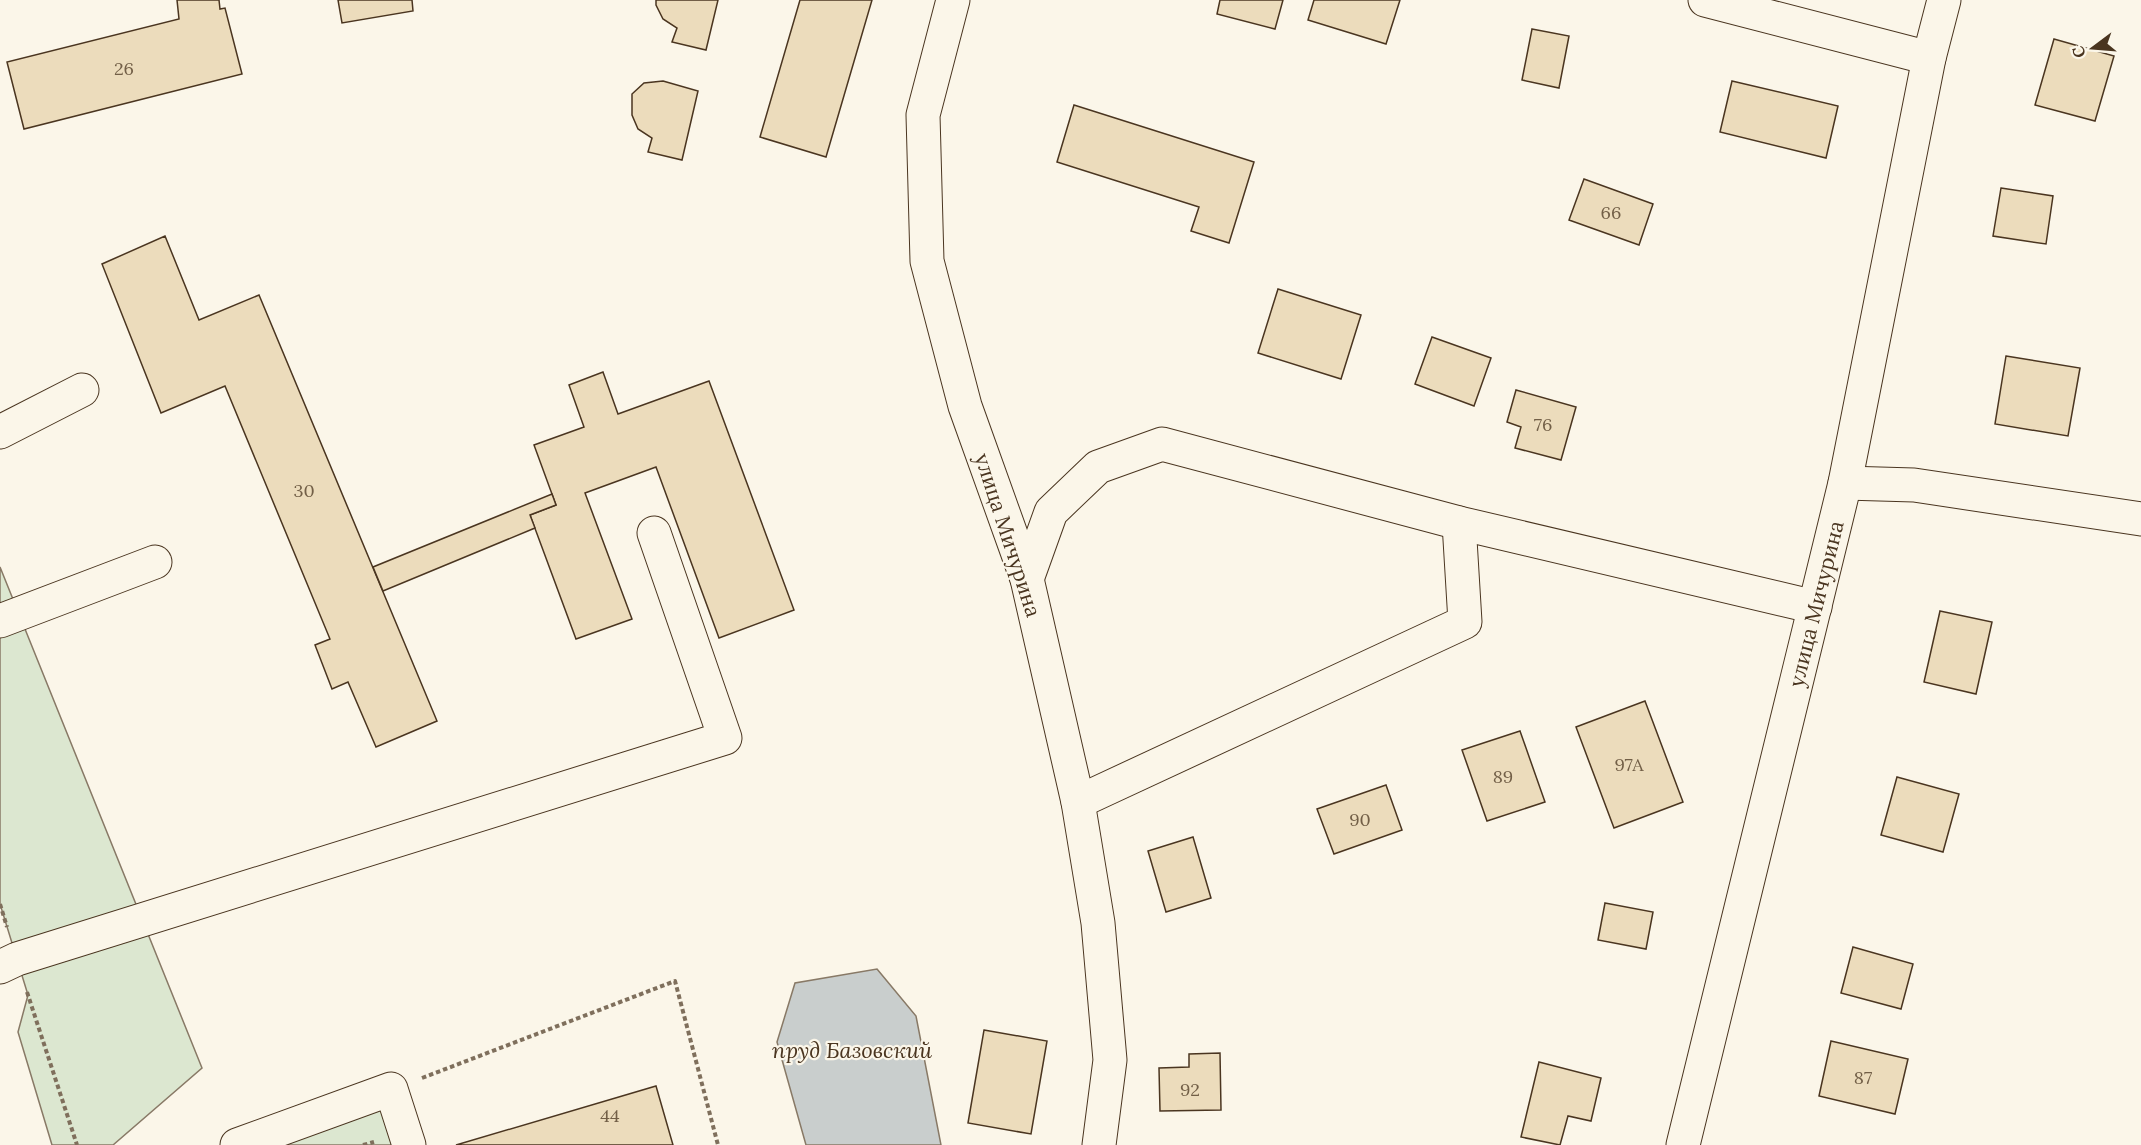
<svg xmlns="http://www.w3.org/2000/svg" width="2141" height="1145" viewBox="0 0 2141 1145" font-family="Lora,serif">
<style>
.green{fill:#dce7d0;stroke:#887966;stroke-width:1.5}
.water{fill:#c9cecd;stroke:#887966;stroke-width:1.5}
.building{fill:#ecdcbc;stroke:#4a3520;stroke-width:1.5}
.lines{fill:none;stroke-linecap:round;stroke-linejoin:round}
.minor-casing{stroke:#4a3520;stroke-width:35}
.path{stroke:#7f6f5c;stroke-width:4;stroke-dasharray:4.5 3;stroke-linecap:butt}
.minor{stroke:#fbf6e9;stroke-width:33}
.labels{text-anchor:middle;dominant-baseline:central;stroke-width:4.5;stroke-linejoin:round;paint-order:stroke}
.number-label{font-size:18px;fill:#725f47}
.street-label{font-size:21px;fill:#4a3520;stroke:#fbf6e9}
.water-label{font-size:22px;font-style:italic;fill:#4a3520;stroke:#fbf6e9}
</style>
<rect width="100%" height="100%" fill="#fbf6e9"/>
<g class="green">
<polygon points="0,567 202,1068 113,1145 52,1145 18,1032 28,995 0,904"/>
<polygon points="391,1089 409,1145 260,1145"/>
</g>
<polygon class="water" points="877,969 916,1016 941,1145 806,1145 777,1042 795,983"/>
<g class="building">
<polygon points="177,0 219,0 220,9 225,8 242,74 24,129 7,62 179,19"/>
<polygon points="338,0 412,0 413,11 342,23"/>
<polygon points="656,0 718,0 706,50 672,42 677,28 663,19 656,5"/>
<polygon points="800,0 872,0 826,157 760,137"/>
<polygon points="1220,0 1283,0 1275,29 1217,14"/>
<polygon points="1314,0 1400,0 1386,44 1308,20"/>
<polygon points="1532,29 1569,36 1559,88 1522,80"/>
<polygon points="2054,39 2114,56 2095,121 2035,105"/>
<polygon points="663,81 698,91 682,160 648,152 652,138 638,129 632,115 632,94 644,83"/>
<polygon points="1732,81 1838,106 1826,158 1720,132"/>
<polygon points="1074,105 1254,162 1229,243 1191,231 1199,207 1057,162"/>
<polygon points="1584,179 1653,204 1639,245 1569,220"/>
<polygon points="2001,188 2053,196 2046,244 1993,236"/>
<polygon points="165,236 199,320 259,295 437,721 376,747 348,682 332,689 315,645 330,639 225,386 161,413 102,264"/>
<polygon points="1278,289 1361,315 1341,379 1258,353"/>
<polygon points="1432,337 1491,358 1474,406 1415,384"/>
<polygon points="2006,356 2080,368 2068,436 1995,424"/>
<polygon points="603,372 618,414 709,381 794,610 719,638 656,467 585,493 632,619 576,639 530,515 556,505 534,445 584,427 569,385"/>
<polygon points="1516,390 1576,407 1561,460 1515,448 1521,427 1507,422"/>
<polygon points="552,494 556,505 530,515 535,528 383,591 373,567"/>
<polygon points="1940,611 1992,622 1976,694 1924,682"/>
<polygon points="1645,701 1683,802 1614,828 1576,727"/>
<polygon points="1520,731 1545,802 1487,821 1462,750"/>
<polygon points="1897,777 1959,794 1943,852 1881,835"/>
<polygon points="1386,785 1402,830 1334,854 1317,809"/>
<polygon points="1193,837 1211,898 1166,912 1148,851"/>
<polygon points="1605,903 1653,912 1646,949 1598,940"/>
<polygon points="1853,947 1913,964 1901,1009 1841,993"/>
<polygon points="984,1030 1047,1041 1031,1134 968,1123"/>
<polygon points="1831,1041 1908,1059 1895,1114 1819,1096"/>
<polygon points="1220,1053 1221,1110 1160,1111 1159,1068 1189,1067 1189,1054"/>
<polygon points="1539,1062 1601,1078 1591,1121 1568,1116 1560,1145 1521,1137"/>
<polygon points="656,1086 673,1145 456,1145"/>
</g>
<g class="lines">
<defs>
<g id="minor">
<polyline points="953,0 923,115 927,261 965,406 1027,579 1078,802 1098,923 1110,1060 1099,1145"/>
<polyline points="1705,0 1929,58"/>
<polyline points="0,432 82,390"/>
<polyline points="1845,483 1914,485 2141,519"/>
<polyline points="1027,579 1051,512 1098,467 1162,444 1459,523 1815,607"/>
<polyline points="0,621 155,562"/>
<polyline points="1078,802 1465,622 1459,523"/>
<polyline points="0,967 17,959 725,738 654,533"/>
<polyline points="237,1145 391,1089 409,1145"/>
<polyline points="1683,1145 1845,483 1929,58 1944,0"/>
</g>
</defs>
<use href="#minor" class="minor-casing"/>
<g class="path">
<polyline points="0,904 7,927"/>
<polyline points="27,992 77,1145"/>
<polyline points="422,1078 675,981 718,1145"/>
<polyline points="363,1145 374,1142"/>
</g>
<use href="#minor" class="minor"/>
</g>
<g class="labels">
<g class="number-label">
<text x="124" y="68">26</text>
<text x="1611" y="212">66</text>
<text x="1543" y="424">76</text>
<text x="304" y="490">30</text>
<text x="1629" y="764">97А</text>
<text x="1503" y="776">89</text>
<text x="1360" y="819">90</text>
<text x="1863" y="1077">87</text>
<text x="1190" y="1089">92</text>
<text x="610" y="1115">44</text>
</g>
<g class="street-label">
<text transform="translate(1008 535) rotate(72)">улица Мичурина</text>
<text transform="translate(1816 604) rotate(-76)">улица Мичурина</text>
</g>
<g class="water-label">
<text x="852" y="1050">пруд Базовский</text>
</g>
</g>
<g transform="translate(2093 48) rotate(254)" stroke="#fbf6e9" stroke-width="4.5" paint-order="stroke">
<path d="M0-4.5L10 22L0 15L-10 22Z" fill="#4a3520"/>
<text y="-9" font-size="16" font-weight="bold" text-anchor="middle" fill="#4a3520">С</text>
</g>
</svg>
